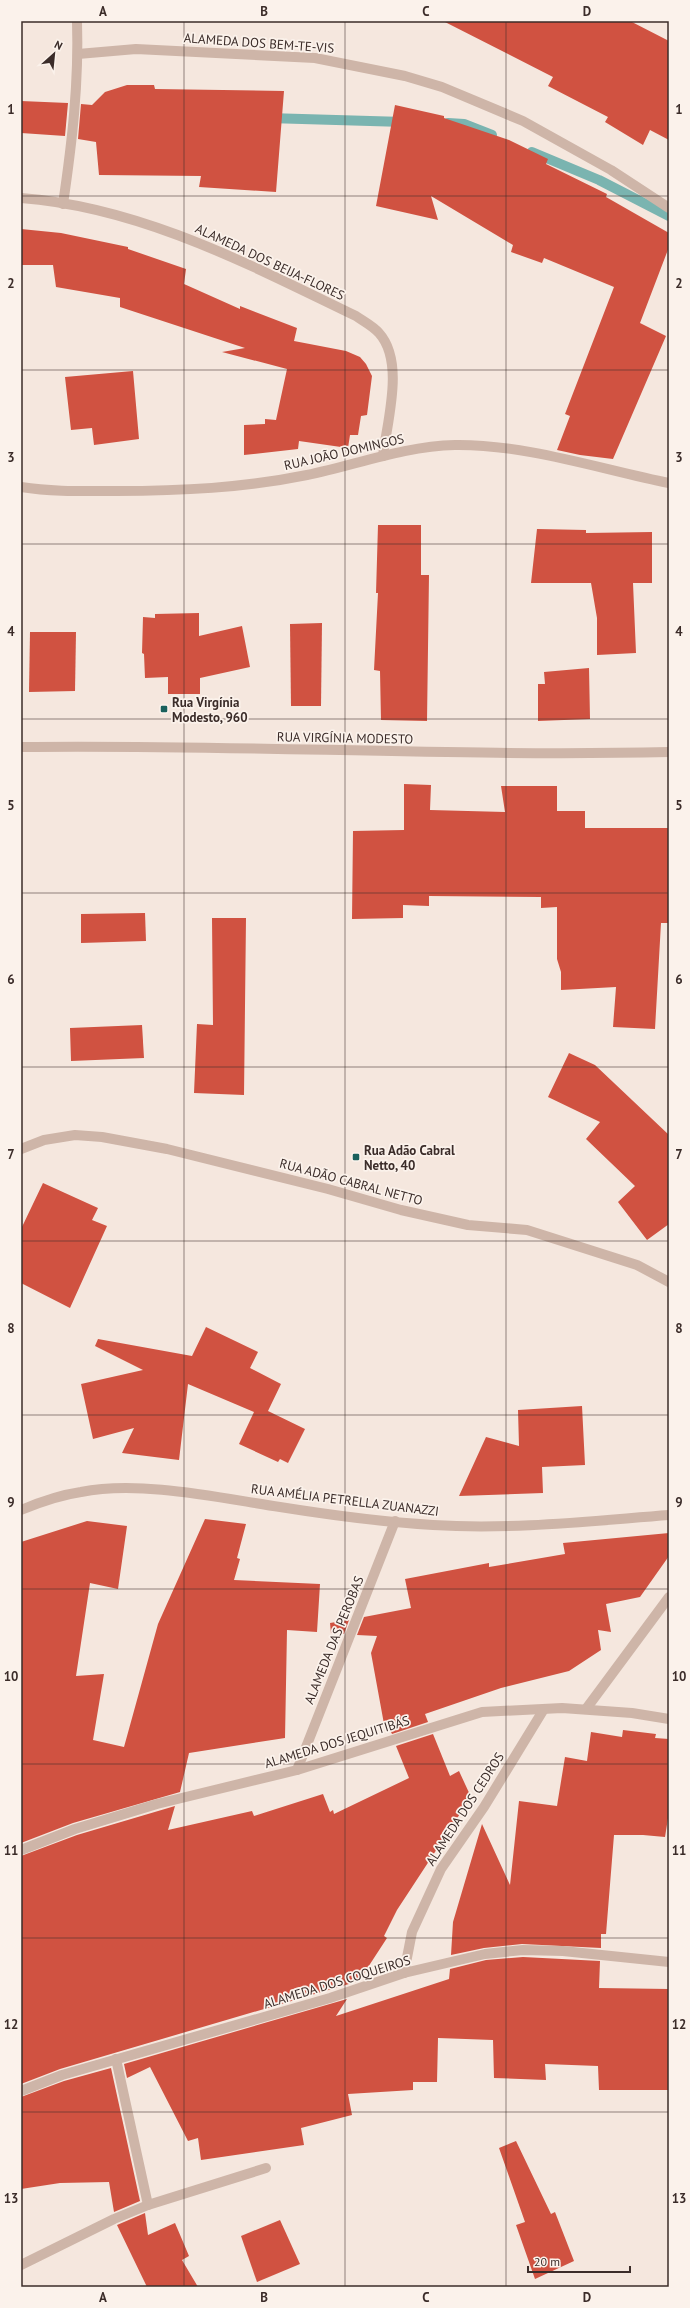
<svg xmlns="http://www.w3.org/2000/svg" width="690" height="2308" viewBox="0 0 690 2308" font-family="'PT Sans',sans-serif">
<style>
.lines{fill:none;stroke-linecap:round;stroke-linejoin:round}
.stream{stroke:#7ab4b0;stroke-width:10}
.building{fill:#d05241}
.service{stroke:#ceb5a8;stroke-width:10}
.minor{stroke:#ceb5a8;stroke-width:10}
.grid{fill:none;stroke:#3b2c29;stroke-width:1;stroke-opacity:0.55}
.poi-dot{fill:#1a605c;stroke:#fbf2eb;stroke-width:1.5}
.labels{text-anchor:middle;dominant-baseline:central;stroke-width:3.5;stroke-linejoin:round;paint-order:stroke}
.street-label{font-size:13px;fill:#3b2c29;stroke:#fbf2eb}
.poi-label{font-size:13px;font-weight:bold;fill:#3b2c29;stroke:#fbf2eb;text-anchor:start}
.neatline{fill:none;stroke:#3b2c29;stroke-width:1.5}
.grid-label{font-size:13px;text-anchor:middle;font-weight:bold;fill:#3b2c29}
</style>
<rect width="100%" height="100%" fill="#f5e7de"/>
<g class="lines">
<g class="stream">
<polyline points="268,118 404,122"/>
<polyline points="448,123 464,124 492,135"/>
<polyline points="532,152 599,180 669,216"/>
</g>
</g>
<g class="building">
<polygon points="443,21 630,21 669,41 669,140 650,130 643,145 605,122 608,117 548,86 553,77"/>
<polygon points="127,85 154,85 155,89 284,91 276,192 199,187 201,176 99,175 96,142 78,139 81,104 92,105 105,92"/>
<polygon points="21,101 68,103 65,136 21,133"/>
<polygon points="395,105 444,116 444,118 509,140 548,159 546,164 607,194 606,197 669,233 669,247 640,323 666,336 613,459 580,455 557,450 570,416 565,414 614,287 544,258 542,263 511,252 513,245 431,196 438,220 376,206"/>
<polygon points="21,229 61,233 128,247 128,249 186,269 184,284 240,309 240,306 297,328 294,341 346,351 360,357 366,364 372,376 367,415 361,416 358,435 350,435 348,448 299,441 298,449 244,455 244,425 265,424 265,419 276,420 287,369 222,352 245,348 120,307 120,298 56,287 53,265 21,265"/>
<polygon points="133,371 139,439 94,445 92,428 71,430 65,377"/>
<polygon points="378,525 421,525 421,575 429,575 427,721 381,720 380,671 374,670 378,593 376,593"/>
<polygon points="537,529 586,530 586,533 652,532 652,583 633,583 636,653 597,655 597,618 591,583 531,583"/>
<polygon points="199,613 199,636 242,626 250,667 200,678 200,694 168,694 168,677 145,678 144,654 142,653 143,617 155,618 155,614"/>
<polygon points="322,623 321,706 291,706 290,624"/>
<polygon points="30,632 76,632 75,691 29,692"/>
<polygon points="589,668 590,719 538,721 538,684 545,684 544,672"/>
<polygon points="404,784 431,785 430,810 505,812 501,786 557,786 557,811 585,811 585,828 669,828 669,923 661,923 655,1029 613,1027 616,987 561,990 561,972 557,959 557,907 541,908 541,897 429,896 429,906 403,905 403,918 352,919 353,831 404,830"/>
<polygon points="145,913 146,941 81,943 81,914"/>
<polygon points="212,918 246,918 244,1095 194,1093 197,1024 213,1025"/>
<polygon points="142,1025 144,1058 71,1061 70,1028"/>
<polygon points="569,1053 595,1065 669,1135 669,1224 647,1240 618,1202 635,1186 586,1139 600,1122 548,1097"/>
<polygon points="43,1183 98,1208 92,1220 107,1226 70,1308 21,1283 21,1229"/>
<polygon points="206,1327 258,1352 250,1368 281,1384 268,1411 305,1429 288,1463 280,1459 278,1462 239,1444 254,1412 188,1384 179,1460 122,1453 134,1428 93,1439 81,1384 143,1370 95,1346 98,1339 192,1356"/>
<polygon points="582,1406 585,1465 542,1467 543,1493 459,1496 486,1437 519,1446 518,1410"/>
<polygon points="205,1519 246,1524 237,1558 240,1559 234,1580 320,1584 317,1632 287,1630 285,1738 189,1753 180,1792 73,1823 21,1843 21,1542 87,1521 127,1526 118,1589 90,1583 76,1676 104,1674 93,1740 124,1747 158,1624"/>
<polygon points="669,1533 669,1556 640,1597 606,1604 611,1632 598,1630 601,1650 569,1671 501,1688 425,1714 428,1722 392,1734 387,1723 384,1724 371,1653 377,1636 357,1635 364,1617 411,1608 405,1579 489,1563 489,1567 565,1554 563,1543"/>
<polygon points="349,1620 344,1634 331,1633 330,1623"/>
<polygon points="623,1730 656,1734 655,1738 669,1739 669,1812 665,1837 643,1835 614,1835 606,1934 601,1934 601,1948 522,1944 484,1948 451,1955 453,1922 482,1824 510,1885 519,1801 557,1806 565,1757 587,1761 591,1732 622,1737"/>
<polygon points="433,1734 450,1776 459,1771 471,1797 397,1910 384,1936 387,1938 359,1981 60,2069 21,2084 21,1856 77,1835 175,1806 168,1830 252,1811 254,1816 323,1794 330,1812 333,1810 334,1814 409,1778 396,1746"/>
<polygon points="523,1957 600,1961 599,1988 669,1989 669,2090 599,2090 598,2066 545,2064 546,2080 494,2078 493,2040 438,2038 437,2082 413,2082 413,2090 348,2094 352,2115 301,2128 304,2145 201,2160 198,2138 188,2141 150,2067 127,2078 124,2064 347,1999 336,2016 449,1979 450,1969 486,1960"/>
<polygon points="111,2068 140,2201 114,2212 109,2182 60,2183 21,2189 21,2097 64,2081"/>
<polygon points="516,2141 551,2214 555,2212 574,2261 535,2279 516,2225 525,2222 499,2148"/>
<polygon points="145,2213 148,2235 175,2223 189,2256 182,2260 198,2287 147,2287 117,2225"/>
<polygon points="280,2220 300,2264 257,2282 241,2236"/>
</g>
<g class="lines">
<g class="service">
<polyline points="116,2059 148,2205 266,2168"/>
<polyline points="21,2265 114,2219 148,2205"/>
</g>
<g class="minor">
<polyline points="78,54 136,49 315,58 405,76 442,87 523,121 611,170 669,208"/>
<path d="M21,198C141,207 250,265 356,316C363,321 373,326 379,333C405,362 387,421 383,456"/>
<path d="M63,204C72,143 79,83 77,21"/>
<path d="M21,487C53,492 84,491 116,491C181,491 243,488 307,475C356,465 404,446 455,445C525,444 600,469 669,483"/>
<path d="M21,747C237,744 453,757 669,752"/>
<polyline points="21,1149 44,1140 75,1135 102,1137 167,1149 328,1189 401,1210 468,1225 527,1230 637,1265 669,1282"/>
<path d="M21,1510C40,1502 60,1495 81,1492C140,1480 220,1498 280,1507C330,1515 382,1522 433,1525C512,1530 590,1521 669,1515"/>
<polyline points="586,1709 669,1597"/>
<polyline points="297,1770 395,1521"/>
<polyline points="21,1850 75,1829 157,1804 297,1770 482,1712 562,1708 632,1713 669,1719"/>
<polyline points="404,1973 412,1932 441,1869 484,1807 544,1709"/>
<polyline points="21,2091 62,2075 330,1998 404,1973 485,1954 523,1950 563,1951 669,1962"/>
</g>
</g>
<path class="grid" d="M184,21V2287M345,21V2287M506,21V2287M21,196H669M21,370H669M21,544H669M21,719H669M21,893H669M21,1067H669M21,1241H669M21,1415H669M21,1589H669M21,1764H669M21,1938H669M21,2112H669"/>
<g class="poi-dot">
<rect x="160" y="705" width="8" height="8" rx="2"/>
<rect x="352" y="1153" width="8" height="8" rx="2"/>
</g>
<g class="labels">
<g class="street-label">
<text transform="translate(259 43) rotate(4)">ALAMEDA DOS BEM-TE-VIS</text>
<text transform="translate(270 262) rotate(25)">ALAMEDA DOS BEIJA-FLORES</text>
<text transform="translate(344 452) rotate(-13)">RUA JOÃO DOMINGOS</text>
<text transform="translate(345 738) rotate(1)">RUA VIRGÍNIA MODESTO</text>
<text transform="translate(351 1182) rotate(15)">RUA ADÃO CABRAL NETTO</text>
<text transform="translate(345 1500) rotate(7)">RUA AMÉLIA PETRELLA ZUANAZZI</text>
<text transform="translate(334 1640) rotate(-68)">ALAMEDA DAS PEROBAS</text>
<text transform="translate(337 1742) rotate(-17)">ALAMEDA DOS JEQUITIBÁS</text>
<text transform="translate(465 1809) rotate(-57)">ALAMEDA DOS CEDROS</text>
<text transform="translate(337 1982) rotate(-17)">ALAMEDA DOS COQUEIROS</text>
</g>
<g class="poi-label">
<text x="172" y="702">Rua Virgínia<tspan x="172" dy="15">Modesto, 960</tspan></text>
<text x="364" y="1150">Rua Adão Cabral<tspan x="364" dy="15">Netto, 40</tspan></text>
</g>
</g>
<rect width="690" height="2308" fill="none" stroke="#fbf2eb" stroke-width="44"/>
<g transform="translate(54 54) rotate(27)" stroke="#fbf2eb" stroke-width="3" paint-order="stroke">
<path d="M0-3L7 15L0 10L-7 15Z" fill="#3b2c29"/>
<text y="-6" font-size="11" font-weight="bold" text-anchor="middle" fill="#3b2c29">N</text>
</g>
<path d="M528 2266v6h102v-6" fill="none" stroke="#3b2c29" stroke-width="2"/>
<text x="534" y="2266" font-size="12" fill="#3b2c29" stroke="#fbf2eb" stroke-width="3" paint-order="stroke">20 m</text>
<rect x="22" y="22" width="646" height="2264" class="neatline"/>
<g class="grid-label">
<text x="103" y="16">A</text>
<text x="264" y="16">B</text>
<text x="426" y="16">C</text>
<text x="587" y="16">D</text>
<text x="11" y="114">1</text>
<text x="679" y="114">1</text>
<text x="11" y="288">2</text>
<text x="679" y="288">2</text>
<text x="11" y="462">3</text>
<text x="679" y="462">3</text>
<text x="11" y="636">4</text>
<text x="679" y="636">4</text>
<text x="11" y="810">5</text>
<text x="679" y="810">5</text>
<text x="11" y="984">6</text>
<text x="679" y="984">6</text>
<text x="11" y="1159">7</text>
<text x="679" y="1159">7</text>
<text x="11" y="1333">8</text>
<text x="679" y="1333">8</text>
<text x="11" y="1507">9</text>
<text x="679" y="1507">9</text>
<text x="11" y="1681">10</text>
<text x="679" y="1681">10</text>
<text x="11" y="1855">11</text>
<text x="679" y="1855">11</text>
<text x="11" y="2029">12</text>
<text x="679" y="2029">12</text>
<text x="11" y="2203">13</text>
<text x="679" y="2203">13</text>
<text x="103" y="2302">A</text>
<text x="264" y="2302">B</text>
<text x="426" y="2302">C</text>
<text x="587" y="2302">D</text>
</g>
</svg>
